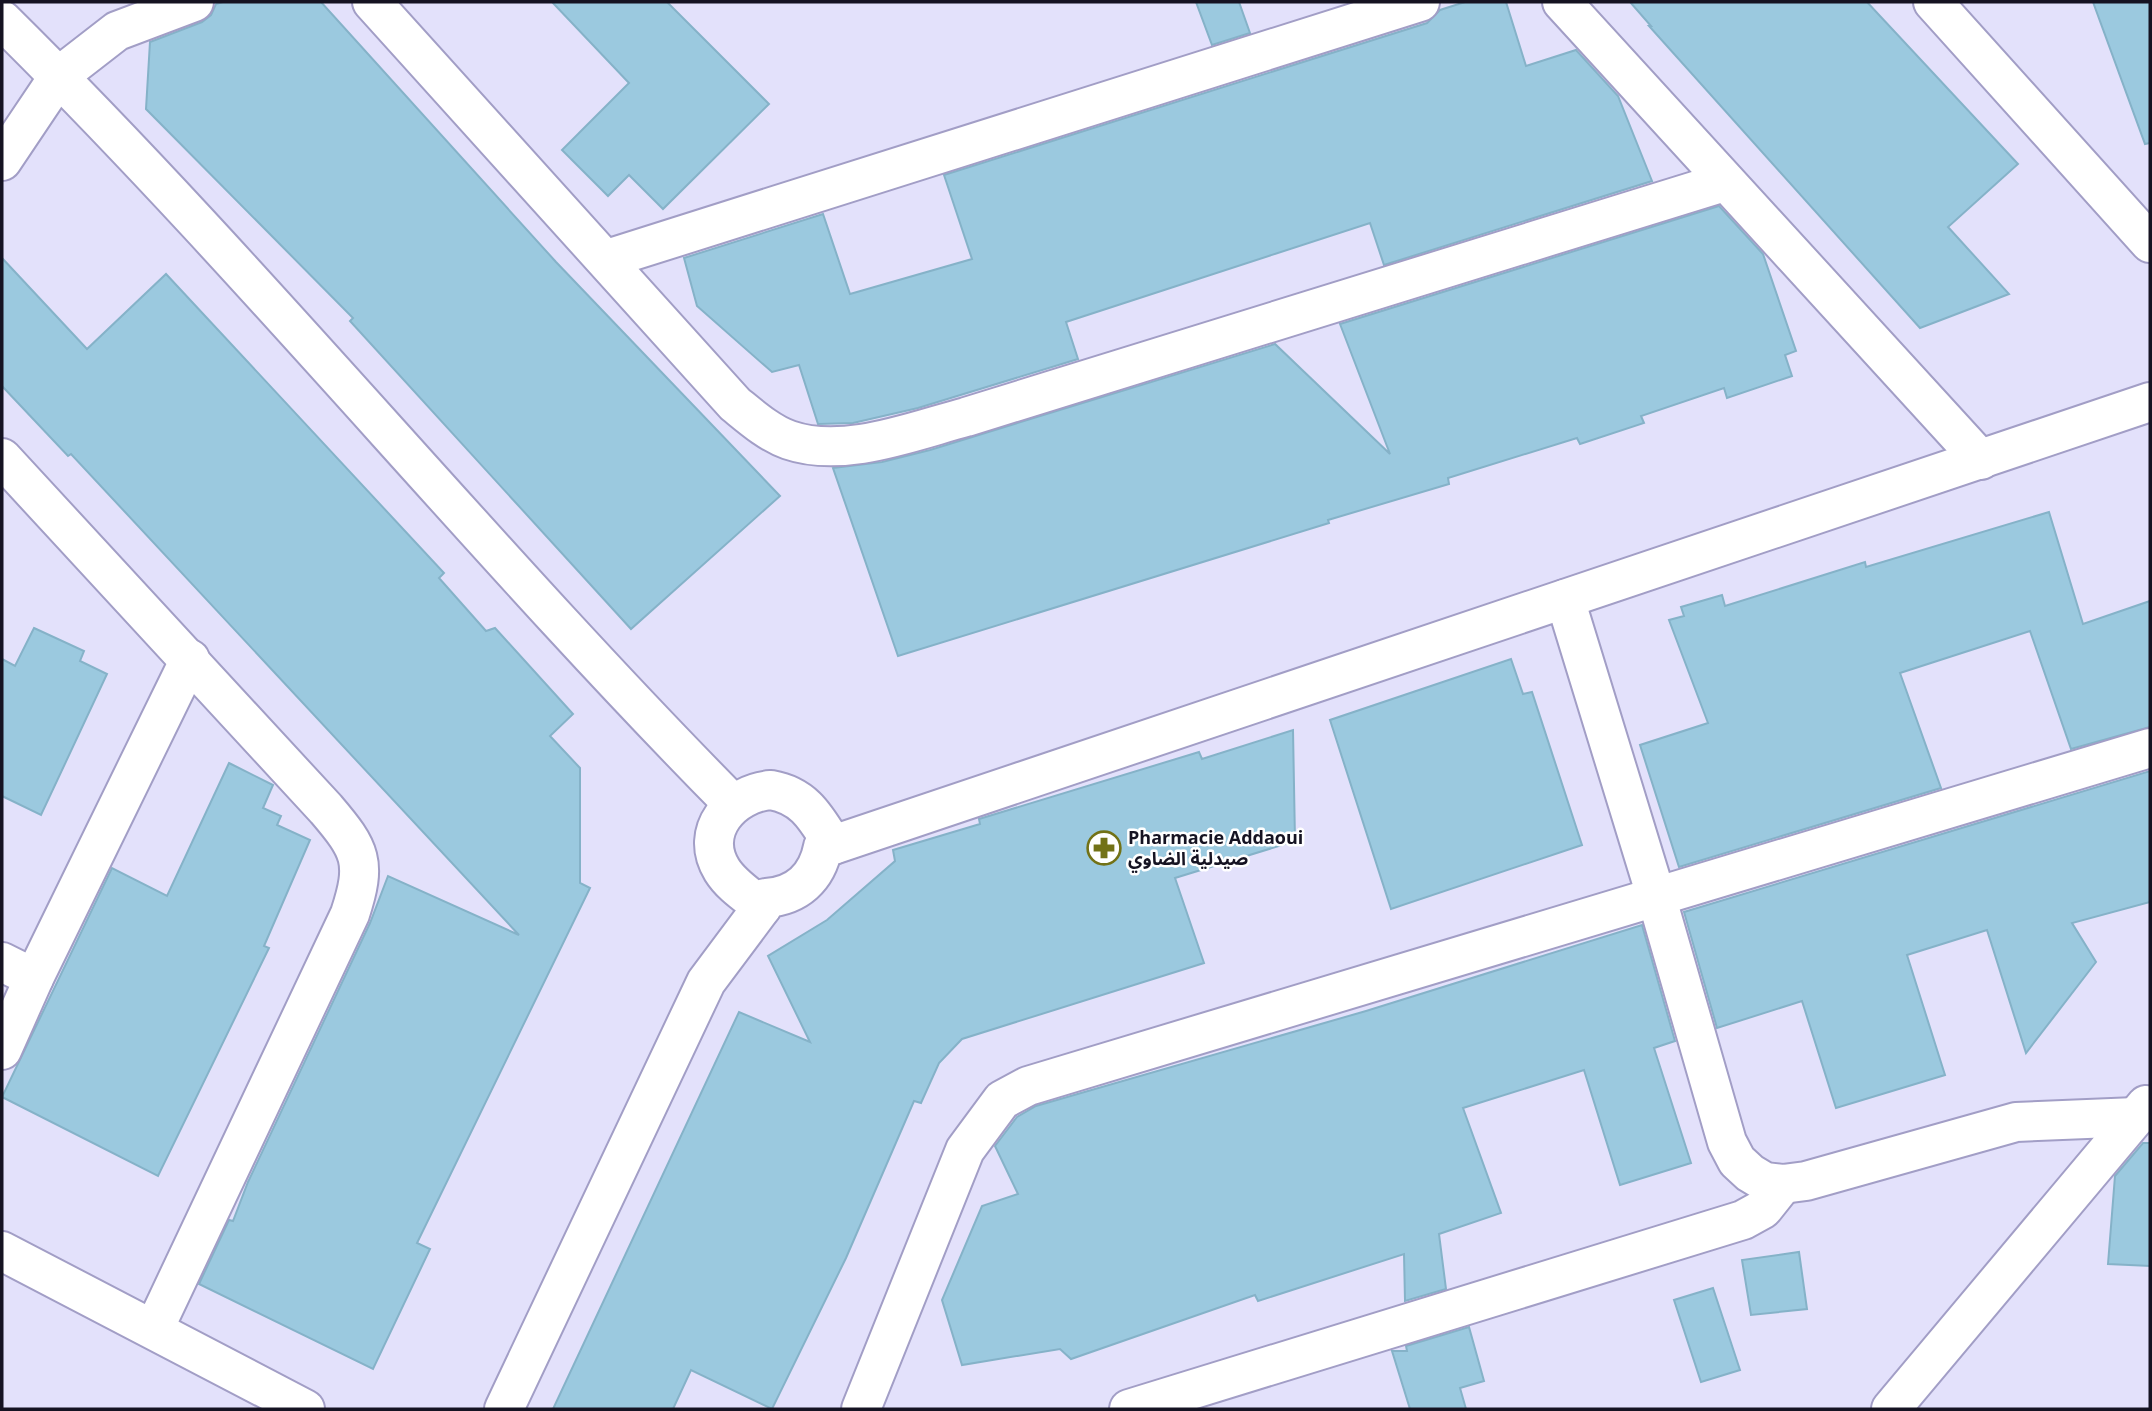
<svg xmlns="http://www.w3.org/2000/svg" width="2152" height="1411" viewBox="0 0 2152 1411" font-family="Georgia,'Noto Sans Arabic',serif">
<style>
.building{fill:#9bc9df;stroke:#85b2c8;stroke-width:2}
.lines{fill:none;stroke-linecap:round;stroke-linejoin:round}
.minor-casing{stroke:#a29ec6;stroke-width:42}
.minor{stroke:#fff;stroke-width:38}
.labels{text-anchor:middle;dominant-baseline:central;stroke-width:5;stroke-linejoin:round;paint-order:stroke}
.poi-label{font-size:18px;font-weight:bold;fill:#151322;stroke:#fff;text-anchor:start}
</style>
<rect width="100%" height="100%" fill="#e3e1fb"/>
<g class="building">
<polygon points="223,2 321,2 556,262 780,496 631,629 350,321 353,318 146,109 150,42 202,22 211,15 216,4"/>
<polygon points="552,2 667,2 769,104 663,209 629,175 608,196 562,150 629,83"/>
<polygon points="1196,2 1239,2 1250,33 1212,45"/>
<polygon points="1465,2 1506,2 1526,66 1576,50 1618,96 1652,181 1384,265 1370,223 1066,322 1078,359 918,408 853,423 818,424 799,365 772,372 697,306 684,258 823,214 850,294 972,259 944,175 1427,23 1440,10"/>
<polygon points="1630,2 1867,2 2018,164 1948,227 2009,294 1920,328 1649,26 1651,26"/>
<polygon points="2093,2 2150,2 2150,143 2145,144"/>
<polygon points="1719,206 1763,254 1796,351 1785,355 1792,376 1727,398 1724,388 1641,416 1644,423 1580,444 1577,438 1448,478 1449,484 1328,520 1329,523 898,656 833,468 882,462 930,450 1275,344 1390,454 1340,324"/>
<polygon points="2,258 87,349 166,274 444,573 439,578 486,631 495,628 573,714 550,736 580,768 580,883 590,888 417,1243 430,1249 373,1369 199,1284 229,1220 233,1221 248,1182 370,923 388,876 519,935 71,454 68,456 2,386"/>
<polygon points="2049,512 2083,624 2150,601 2150,727 2071,749 2030,631 1900,673 1941,788 1679,867 1640,745 1708,723 1669,620 1684,616 1681,607 1722,595 1725,606 1865,562 1866,567"/>
<polygon points="34,628 84,651 80,661 107,674 41,815 2,796 2,659 15,666"/>
<polygon points="1511,659 1523,694 1532,692 1582,845 1391,909 1330,720"/>
<polygon points="1293,730 1295,841 1175,878 1204,963 962,1039 939,1063 921,1103 914,1101 846,1258 772,1409 691,1370 673,1409 553,1409 739,1012 810,1042 768,956 827,920 895,861 893,850 980,824 979,819 1199,752 1202,759"/>
<polygon points="229,763 273,785 263,808 281,816 277,825 310,840 264,946 269,948 158,1176 2,1097 112,868 167,896"/>
<polygon points="2150,771 2150,902 2072,923 2096,962 2026,1053 1987,930 1907,955 1945,1075 1836,1108 1802,1001 1717,1028 1684,912"/>
<polygon points="1642,925 1675,1041 1654,1048 1691,1163 1620,1185 1584,1070 1463,1108 1501,1213 1439,1234 1446,1289 1405,1301 1404,1254 1258,1301 1255,1295 1071,1359 1060,1349 962,1365 942,1300 982,1206 1018,1194 995,1146 1017,1117 1036,1106 1366,1011"/>
<polygon points="2143,1143 2150,1143 2150,1266 2108,1264 2115,1176"/>
<polygon points="1799,1252 1807,1309 1751,1315 1742,1260"/>
<polygon points="1713,1288 1740,1370 1701,1382 1674,1300"/>
<polygon points="1469,1327 1484,1381 1460,1388 1466,1409 1410,1409 1392,1351 1407,1351 1406,1346"/>
</g>
<g class="lines">
<defs>
<g id="minor">
<path d="M372,2L735,404C751,417 769,433 789,440C844,459 913,431 966,417L1724,182"/>
<polyline points="1562,2 1981,460"/>
<polyline points="1933,2 2150,243"/>
<path d="M2,20C256,271 481,549 732,803"/>
<polyline points="2,161 59,76 117,31 194,2"/>
<polyline points="607,259 1420,2"/>
<path d="M2,458L326,809C361,850 367,862 350,914L154,1329"/>
<polyline points="1565,599 1657,899 1727,1142 1737,1161 1750,1173 1765,1182 1783,1184 1806,1181 2016,1122 2136,1117"/>
<path d="M771,790C805,796 816,818 833,845L823,847C817,878 797,896 766,898L762,907C749,896 732,886 722,870C698,831 732,793 771,790Z"/>
<polyline points="833,845 2150,402"/>
<polyline points="2,962 34,978 2,1050"/>
<polyline points="34,978 190,659"/>
<polyline points="2,1251 305,1409"/>
<polyline points="504,1409 706,982 762,907"/>
<polyline points="861,1409 965,1150 1002,1100 1028,1086 2150,748"/>
<polyline points="1129,1409 1743,1220 1763,1209 1783,1184"/>
<polyline points="1891,1409 2146,1105"/>
</g>
</defs>
<use href="#minor" class="minor-casing"/>
<use href="#minor" class="minor"/>
</g>
<defs>
<symbol id="pharmacy-ring" viewBox="-11 -11 22 22"><circle r="9.5" fill="#fff" stroke="#727217" stroke-width="1.5"/><path d="M-2-6h4v4h4v4h-4v4h-4v-4h-4v-4h4Z" fill="#727217"/></symbol>
</defs>
<g fill-rule="evenodd">
<use href="#pharmacy-ring" x="1085" y="829" width="38" height="38"/>
</g>
<g class="labels">
<g class="poi-label">
<text x="1128" y="838">Pharmacie Addaoui<tspan x="1128" dy="21">صيدلية الضاوي</tspan></text>
</g>
</g>
<rect width="2152" height="1411" fill="none" stroke="#151322" stroke-width="7"/>
</svg>
